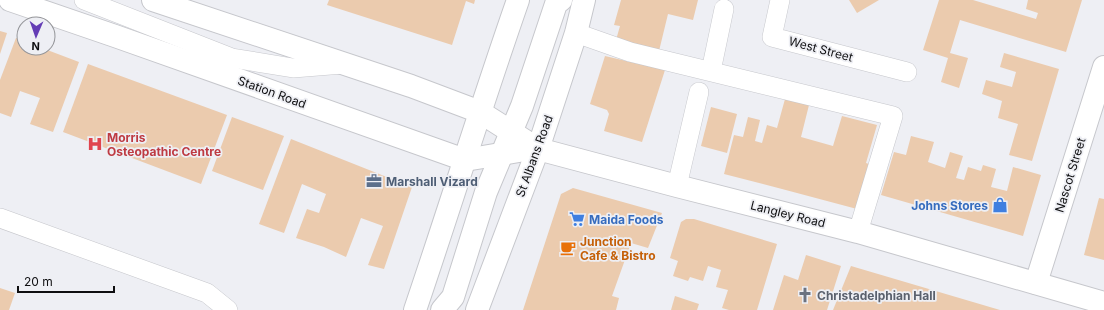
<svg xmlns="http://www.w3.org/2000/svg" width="1104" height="310" viewBox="0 0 1104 310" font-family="Inter,sans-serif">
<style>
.building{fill:#ebcbae}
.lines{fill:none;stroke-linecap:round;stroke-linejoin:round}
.service-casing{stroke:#c6c7cc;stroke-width:20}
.minor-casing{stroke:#c6c7cc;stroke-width:24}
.tertiary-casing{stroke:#c6c7cc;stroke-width:24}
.primary-casing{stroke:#c6c7cc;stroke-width:24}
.service{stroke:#fff;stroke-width:19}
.minor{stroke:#fff;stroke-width:22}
.tertiary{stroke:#fff;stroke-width:22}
.primary{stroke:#fff;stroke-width:22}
.labels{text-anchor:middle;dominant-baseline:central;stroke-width:3.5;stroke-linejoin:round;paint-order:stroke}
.street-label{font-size:12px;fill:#0e0e10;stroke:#eeeff4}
.health-label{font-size:12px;font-weight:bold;fill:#be3a42;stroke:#eeeff4;text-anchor:start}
.service-label{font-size:12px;font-weight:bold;fill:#4e5e75;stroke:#eeeff4;text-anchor:start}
.shop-label{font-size:12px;font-weight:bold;fill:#366cbe;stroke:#eeeff4;text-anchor:end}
.food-label{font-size:12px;font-weight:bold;fill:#c56008;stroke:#eeeff4;text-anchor:start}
.worship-label{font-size:12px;font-weight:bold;fill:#5b616d;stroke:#eeeff4;text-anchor:start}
</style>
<rect width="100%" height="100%" fill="#eeeff4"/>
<g class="building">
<polygon points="329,0 475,0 474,4 466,1 452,45 327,5"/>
<polygon points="621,0 698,0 693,20 668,14 659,51 616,40 620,26 614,25"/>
<polygon points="849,0 879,0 857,13"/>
<polygon points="939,0 973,0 1036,19 1038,13 1026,9 1028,0 1082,0 1066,52 960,20 950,53 968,58 959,88 941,82 948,58 923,50"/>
<polygon points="0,31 7,33 0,54"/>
<polygon points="16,38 24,41 24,48 42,48 79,62 53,132 30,124 40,98 20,91 11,117 0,113 0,80"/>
<polygon points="1004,53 1059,69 1032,161 1009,155 1018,124 998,118 1002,101 982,94 986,80 1012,87 1016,72 1000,67"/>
<polygon points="605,56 665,70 642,142 604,131 609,114 607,110 590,104"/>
<polygon points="88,64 227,115 201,184 63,132"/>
<polygon points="785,99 809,105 801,137 833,146 842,116 877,125 866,163 869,164 857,209 782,189 724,174 734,135 743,137 748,117 760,120 755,141 762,143 767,125 777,128"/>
<polygon points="711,107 737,114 727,153 701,146"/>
<polygon points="232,117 284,136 263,190 212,171"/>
<polygon points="911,136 934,142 928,162 945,168 950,152 963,156 956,178 964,180 968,167 981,171 983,165 996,169 991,187 1007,191 1013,167 1041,175 1023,236 881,195 894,152 906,155"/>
<polygon points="291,139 412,187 384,269 368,265 383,226 361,218 346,257 324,247 296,238 307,209 319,213 326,194 302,184 284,233 259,224"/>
<polygon points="573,188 662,213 648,248 631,243 612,296 619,298 616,310 523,310 561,194"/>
<polygon points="1099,198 1104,199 1104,260 1084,255"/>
<polygon points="686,219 694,219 777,244 757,310 729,310 722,308 728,290 716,287 721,270 708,266 703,281 690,277 688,281 673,276 678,261 670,258 681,222"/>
<polygon points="806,255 841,266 827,310 773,310 784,275 798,280"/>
<polygon points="851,266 1000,310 833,310"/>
<polygon points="0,288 15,293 9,310 0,310"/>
<polygon points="675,296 699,304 697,310 671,310"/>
</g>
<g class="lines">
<defs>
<g id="service">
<polyline points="84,0 232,58 293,68 343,64"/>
<polyline points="780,0 772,37 907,72"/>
<polyline points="576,33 630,52 893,116 858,232"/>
<polyline points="711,71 724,9"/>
<polyline points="677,186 699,92"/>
<polyline points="0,218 207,293 228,310"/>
</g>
<polyline id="minor" points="1036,283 1104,67"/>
<g id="tertiary">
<polyline points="10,0 115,36 465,160 519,151"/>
<polyline points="153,0 411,86 480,112 538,149 677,186 858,232 1104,303"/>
</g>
<g id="primary">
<path d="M415,310C450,207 482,103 518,0"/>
<polyline points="442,310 453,297 486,192 522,106 556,4 561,0"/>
<polyline points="477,310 538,149 576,33 584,0"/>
</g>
</defs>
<use href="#service" class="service-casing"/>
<use href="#minor" class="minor-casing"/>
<use href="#tertiary" class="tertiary-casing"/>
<use href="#primary" class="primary-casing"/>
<use href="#service" class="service"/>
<use href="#minor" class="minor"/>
<use href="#tertiary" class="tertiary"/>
<use href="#primary" class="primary"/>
</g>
<defs>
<symbol id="hospital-bare" viewBox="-9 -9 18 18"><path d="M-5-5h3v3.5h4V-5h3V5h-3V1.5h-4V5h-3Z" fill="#e0444e" stroke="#eeeff4" stroke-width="2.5" paint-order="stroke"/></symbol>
<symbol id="office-bare" viewBox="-9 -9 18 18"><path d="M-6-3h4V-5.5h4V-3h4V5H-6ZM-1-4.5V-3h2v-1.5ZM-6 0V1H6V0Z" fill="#5c6f8a" stroke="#eeeff4" stroke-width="2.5" paint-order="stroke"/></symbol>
<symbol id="shop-bare" viewBox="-9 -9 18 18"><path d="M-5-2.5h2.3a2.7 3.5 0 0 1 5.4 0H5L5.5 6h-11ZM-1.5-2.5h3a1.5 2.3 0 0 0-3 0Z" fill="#3f7fe0" stroke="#eeeff4" stroke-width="2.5" paint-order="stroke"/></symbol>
<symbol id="supermarket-bare" viewBox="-9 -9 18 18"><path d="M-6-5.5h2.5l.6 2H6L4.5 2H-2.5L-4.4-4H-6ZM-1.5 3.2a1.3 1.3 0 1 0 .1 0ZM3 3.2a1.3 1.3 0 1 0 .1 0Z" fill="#3f7fe0" stroke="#eeeff4" stroke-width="2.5" paint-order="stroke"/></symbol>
<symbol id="cafe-bare" viewBox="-9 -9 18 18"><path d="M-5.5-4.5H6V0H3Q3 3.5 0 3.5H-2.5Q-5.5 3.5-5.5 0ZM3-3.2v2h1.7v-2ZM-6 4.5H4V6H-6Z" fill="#e8710a" stroke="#eeeff4" stroke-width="2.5" paint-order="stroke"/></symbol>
<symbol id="church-bare" viewBox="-9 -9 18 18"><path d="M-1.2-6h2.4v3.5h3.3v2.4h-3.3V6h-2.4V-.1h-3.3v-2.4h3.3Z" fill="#6b7280" stroke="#eeeff4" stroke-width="2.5" paint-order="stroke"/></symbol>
</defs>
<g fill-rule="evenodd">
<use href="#hospital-bare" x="84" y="133" width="22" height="22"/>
<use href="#office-bare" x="363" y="170" width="22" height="22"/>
<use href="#shop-bare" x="989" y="194" width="22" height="22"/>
<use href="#supermarket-bare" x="566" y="208" width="22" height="22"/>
<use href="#cafe-bare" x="557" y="237" width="22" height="22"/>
<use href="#church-bare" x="794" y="284" width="22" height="22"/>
</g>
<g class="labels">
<g class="street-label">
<text transform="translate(821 49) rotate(15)">West Street</text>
<text transform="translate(272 92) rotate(20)">Station Road</text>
<text transform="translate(534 156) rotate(-70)">St Albans Road</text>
<text transform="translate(1070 175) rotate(-73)">Nascot Street</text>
<text transform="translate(788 214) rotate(14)">Langley Road</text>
</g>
<g class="health-label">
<text x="107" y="137">Morris<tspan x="107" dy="14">Osteopathic Centre</tspan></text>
</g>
<g class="service-label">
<text x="386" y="181">Marshall Vizard</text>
</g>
<g class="shop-label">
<text x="988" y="205">Johns Stores</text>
<text x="589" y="219" text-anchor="start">Maida Foods</text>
</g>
<g class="food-label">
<text x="580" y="241">Junction<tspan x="580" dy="14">Cafe &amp; Bistro</tspan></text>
</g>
<g class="worship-label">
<text x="817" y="295">Christadelphian Hall</text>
</g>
</g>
<g transform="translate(36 36) rotate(182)"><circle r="19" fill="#eeeff4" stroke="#949599"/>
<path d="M0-3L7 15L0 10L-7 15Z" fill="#643db5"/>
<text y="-6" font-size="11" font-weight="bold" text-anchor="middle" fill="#0e0e10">N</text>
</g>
<path d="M18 286v6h96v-6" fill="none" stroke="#0e0e10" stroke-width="2"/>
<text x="24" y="286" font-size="12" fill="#0e0e10" stroke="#eeeff4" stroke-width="3" paint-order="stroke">20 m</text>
</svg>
